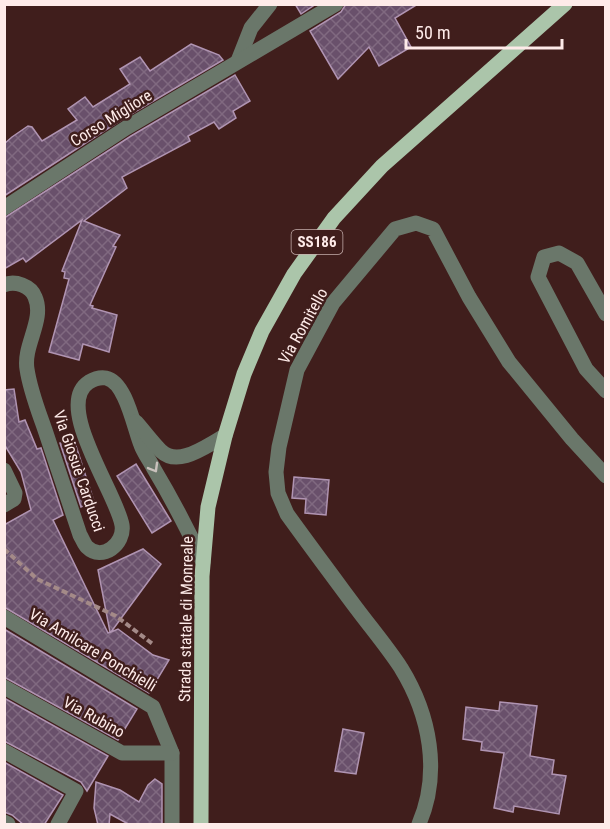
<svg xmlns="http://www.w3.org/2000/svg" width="610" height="829" viewBox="0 0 610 829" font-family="'Roboto Condensed',sans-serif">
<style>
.building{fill:url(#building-cross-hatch);stroke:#b094b2;stroke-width:1.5}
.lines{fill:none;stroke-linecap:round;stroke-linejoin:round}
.path{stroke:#a48a88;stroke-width:4;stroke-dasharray:6 3;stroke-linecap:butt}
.minor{stroke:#6a776a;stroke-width:15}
.major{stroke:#abc5aa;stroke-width:15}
.oneway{stroke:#cac2bd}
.labels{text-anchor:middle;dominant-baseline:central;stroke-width:5;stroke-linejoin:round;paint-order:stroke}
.shield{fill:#401e1c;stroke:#c5aeac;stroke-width:1.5}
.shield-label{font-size:15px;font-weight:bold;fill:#feebe9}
.street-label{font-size:16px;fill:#feebe9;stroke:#401e1c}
</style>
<defs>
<pattern id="building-cross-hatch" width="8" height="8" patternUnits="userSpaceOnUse" patternTransform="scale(1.5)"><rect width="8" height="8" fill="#69506b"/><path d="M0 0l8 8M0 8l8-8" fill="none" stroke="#806980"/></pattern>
</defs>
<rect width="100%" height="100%" fill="#401e1c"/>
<g class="building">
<polygon points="295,4 316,4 301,14"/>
<polygon points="346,4 418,4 395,18 411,47 379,66 369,47 338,79 310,31 341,12"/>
<polygon points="191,44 219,55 223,60 121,120 4,196 4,144 12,137 28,126 32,127 42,141 77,120 68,109 85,97 93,107 130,84 120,69 140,57 150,71"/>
<polygon points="235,75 250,101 233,111 236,118 219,129 214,122 188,136 190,141 122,177 127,188 84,221 120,235 113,246 116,247 90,305 93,306 92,308 117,315 109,352 83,344 79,360 49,352 69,279 64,278 65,272 62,271 82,220 26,262 23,258 4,269 4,218 131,136"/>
<polygon points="14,389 19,422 25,420 37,449 41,448 63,515 53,520 108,633 110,632 98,570 143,549 161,564 111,632 118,629 153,655 169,660 149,693 4,607 4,525 31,510 21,472 4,444 4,390"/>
<polygon points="74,440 94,501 81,507 60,443"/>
<polygon points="136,464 171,521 152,533 117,476"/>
<polygon points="294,477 329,480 326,515 305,513 306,499 292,498"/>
<polygon points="4,629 137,709 118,740 4,677"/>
<polygon points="4,698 108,756 87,791 81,782 4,741"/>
<polygon points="500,702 537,706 530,756 554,760 552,774 566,776 559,814 514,806 513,812 494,808 504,753 481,750 482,742 463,739 466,707 499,711"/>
<polygon points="343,729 364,733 356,774 335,771"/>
<polygon points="4,762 63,795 44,825 24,825 12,815 4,812"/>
<polygon points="155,779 162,784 162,825 130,825 110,814 109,825 98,825 94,808 96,782 120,790 139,802 148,785"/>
</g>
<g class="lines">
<polyline class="path" points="4,549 37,579 116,616 154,645"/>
<g class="minor">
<polyline points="238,61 251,28 270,4"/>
<polyline points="4,208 126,128 336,4"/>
<path d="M4,285C15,280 31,286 35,297C45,320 23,345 27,369C30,390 38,410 45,430C57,465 68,500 80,535C82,538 84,544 87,547C102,562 125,544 122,525C117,494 53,405 89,382C94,379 101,377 106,378C126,382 134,428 141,445C144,453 150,461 154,469C172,499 188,530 203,562"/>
<polyline points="606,314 577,263 559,253 544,257 538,277 586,369 606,391"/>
<path d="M136,422C144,431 152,442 161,451C179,468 207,445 225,436"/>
<polyline points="4,470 15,493 14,499 4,505"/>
<polyline points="4,617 153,707 172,753 172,824"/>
<polyline points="4,687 122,753 172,753"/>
<polyline points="4,751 76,791 58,824"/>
<polyline points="4,822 8,824"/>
<path d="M419,824C441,773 430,715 401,668C388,648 372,629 357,609C334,578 310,546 287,514L278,493L276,472L279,447L297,370L333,303L395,229L416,223L433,229L469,297L509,362L572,439L606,476"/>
</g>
<polyline class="major" points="201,824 202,576 208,507 225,436 244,374 262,331 294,274 334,218 382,166 565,4"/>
</g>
<defs><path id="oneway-chevron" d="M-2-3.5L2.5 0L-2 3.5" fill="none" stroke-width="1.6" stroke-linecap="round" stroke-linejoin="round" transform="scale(1.5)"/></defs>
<use class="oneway" href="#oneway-chevron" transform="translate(154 468) rotate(60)"/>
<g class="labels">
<rect class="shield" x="291.5" y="230" width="51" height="24" rx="4.5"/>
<g class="shield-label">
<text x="317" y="242">SS186</text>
</g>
<g class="street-label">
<text transform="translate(111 118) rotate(-32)">Corso Migliore</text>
<text transform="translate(303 326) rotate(-61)">Via Romitello</text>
<text transform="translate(79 471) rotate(71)">Via Giosuè Carducci</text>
<text transform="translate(186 619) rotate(-89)">Strada statale di Monreale</text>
<text transform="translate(93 650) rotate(31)">Via Amilcare Ponchielli</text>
<text transform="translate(94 717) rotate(29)">Via Rubino</text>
</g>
</g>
<rect width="610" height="829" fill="none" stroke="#feebe9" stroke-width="12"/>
<path d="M406 39v9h156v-9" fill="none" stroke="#feebe9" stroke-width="3"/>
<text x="415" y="39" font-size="18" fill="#feebe9" stroke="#401e1c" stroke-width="4.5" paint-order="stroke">50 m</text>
</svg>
